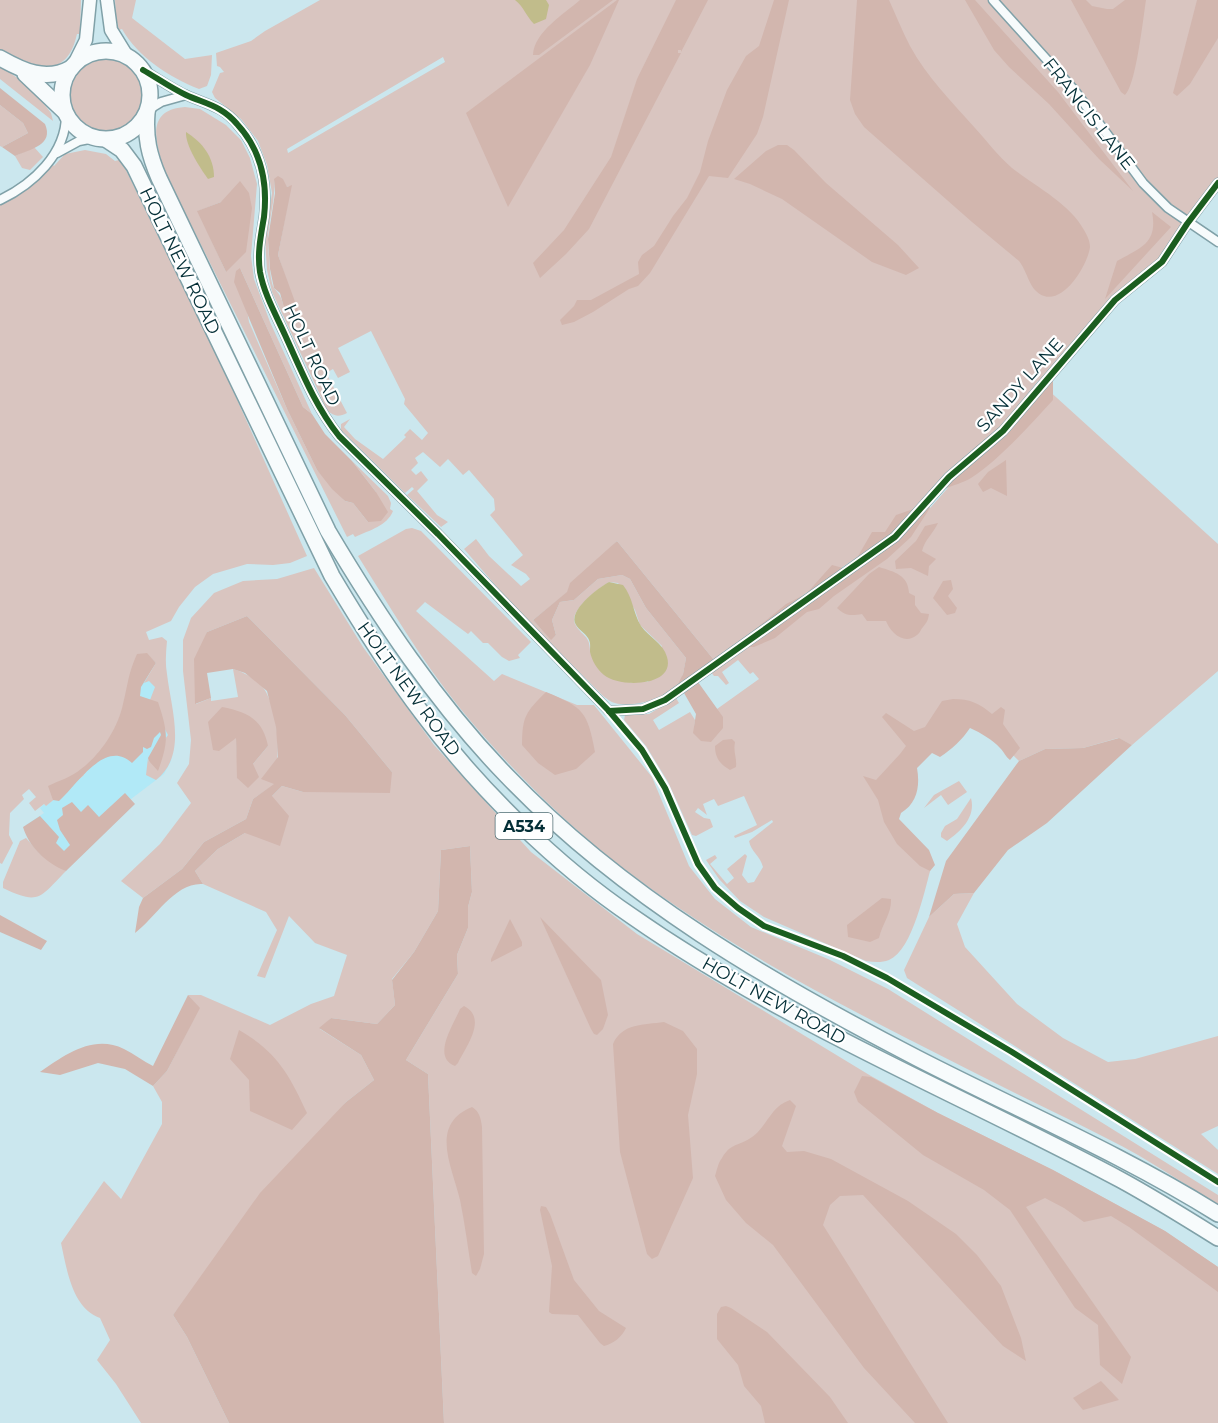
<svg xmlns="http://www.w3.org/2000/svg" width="1218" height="1423" viewBox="0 0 1218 1423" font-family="Montserrat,sans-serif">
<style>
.built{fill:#b1e9f7}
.green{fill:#d9c5c0;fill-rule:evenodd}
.forest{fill:#d2b6ae}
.water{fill:#c1bc8b}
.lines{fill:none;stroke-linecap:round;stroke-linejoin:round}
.street-casing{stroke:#80a1a8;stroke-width:11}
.secondary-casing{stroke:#80a1a8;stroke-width:15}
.highway-casing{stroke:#80a1a8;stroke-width:18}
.street{stroke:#f7fbfc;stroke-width:8}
.secondary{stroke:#f7fbfc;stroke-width:12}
.highway{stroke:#f7fbfc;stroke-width:15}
.cycleway-casing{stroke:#fff;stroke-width:10}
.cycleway{stroke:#1b5e20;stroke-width:6}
.labels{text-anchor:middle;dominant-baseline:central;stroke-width:4.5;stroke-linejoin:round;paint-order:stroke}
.shield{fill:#fff;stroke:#4f6d73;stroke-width:1.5}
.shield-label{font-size:16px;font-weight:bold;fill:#042f37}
.street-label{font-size:18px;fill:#042f37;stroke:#fff}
</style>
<rect width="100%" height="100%" fill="#cbe7ee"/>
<polygon class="built" points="166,671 175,735 171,761 164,774 131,799 65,864 26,825 44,813 40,808 44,804 46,806 83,776 135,680"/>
<g class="green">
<path d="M0,0H81L80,34H77C66,84 31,65 0,49Z"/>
<path d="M115,0H136L132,18L185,59L212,55L211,75L207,86L199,89C169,77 138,57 122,29L119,30L116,19Z"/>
<path d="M320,0H1218V183L1162,262L1115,300L1042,384L1038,381L1001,429L893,535L841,568L714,660L617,541L568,592L533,620L551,639L556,635L552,620L560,602L574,600L598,579L622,575L630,579L646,608L686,658C684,668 683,682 675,689C663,699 630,708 615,703C610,702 606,698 602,695L515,608L464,549L476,539L489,556L521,586L530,579L526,574L511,565L523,555L490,515L495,510L494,499L469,470L463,475L448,459L440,467L423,452L415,458L418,463L411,470L416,475L421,471L428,480L417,491L437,515L448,522L441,527L407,495L414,489L412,487L405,493L341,430V424L350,419L344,427L355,439L383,459L406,437L404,435L410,429L422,440L428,433L404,404L405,399L371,331L338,348L350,372L338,378L333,369L326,373L347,413C339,417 334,417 327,410L272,292L267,270L265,240L272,193L267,165L258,141L241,119L215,98L212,92L220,73L224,72L220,67L217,66L216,53L251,41L265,31ZM443,57L445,62L288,153L287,149ZM274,179L287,187L291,186L278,255L290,291L283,304C281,296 279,294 274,288C269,280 269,252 268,241C268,220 276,201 274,179ZM609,582L618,583L635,610L640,625L662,646L648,682L640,681L631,683L590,652C590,634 582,637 575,624C568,611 599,588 609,582Z"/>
<circle cx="107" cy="95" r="37"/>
<polygon points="0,66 38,92 37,95 51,113 53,121 0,79"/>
<polygon points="0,105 23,123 28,133 2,147 0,146"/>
<path d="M185,107L200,109L226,125L241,140L250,158L257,184L251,256L254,279L270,322L312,414L303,407L240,268L249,322L287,409L317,470L345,501L353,503L368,522L376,492L352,461L388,496L391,503L390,509L393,511C387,526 370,530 355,537L353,534L347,537L165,173C157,145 143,110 185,107ZM221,202L226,272L198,211Z"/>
<polygon points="34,147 43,157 30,170 22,168 15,156"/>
<path d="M85,150L106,154L115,161L119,160L125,168L226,375L307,556L290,563L273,565L247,564L213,574L195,587L179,607L171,621L146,632L149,640L162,637L167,641C166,652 165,663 167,674C171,709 188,755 156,780L146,775L148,758L149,762L168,735L150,700L155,687L149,681L144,683L156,663L147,654L127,717L83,776L46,806L44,804L35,811L29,803L36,797L29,789L22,795L24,799L10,813L9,835L13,843L2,864L0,863V204L25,190L52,164L54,166L65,154Z"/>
<path d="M1046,388L1218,544V671L1132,745L1118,738L1083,748L1045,749L1019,761L959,702L872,786L932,864C925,888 913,950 889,960C881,963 874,962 866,961L764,917L740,901L719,879L706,860L715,855L717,858L710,864L727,884L734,878L727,869L745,854L747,856L742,875L748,883L754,882L763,867C760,855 751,852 749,841L773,822L772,820L752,832L735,838L734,836L757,825L744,796L718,806L714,799L703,804L707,815L698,808L695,812L704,818L710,819L713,827L696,836L692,835L668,782L646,746L624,720L625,715L649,714L676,698L679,703L653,720L659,730L690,712L695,720L694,732L717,709L759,679L753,672L750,674L738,660L722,672L729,683L726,685L718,676H714L711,672L900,542L954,481Z"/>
<path d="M412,528L421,531L431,541L531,642L518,655L520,658L509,661L502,657L488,643H483L471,631L468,634L425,602L416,611L494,681L502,674L577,705H594L652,777L689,866L715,899L751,927L828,959L888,989L1218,1195V1205C1192,1188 1165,1171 1138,1155C1097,1132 1053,1112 1011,1091C867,1018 719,948 594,845C546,804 499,756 459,707C421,660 390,607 358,556L406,529Z"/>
<path d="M314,568L363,647L434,745L531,852L637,934L871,1076L938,1113L1053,1170L1165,1231L1218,1267V1423H444L428,1074L406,1060L458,974L457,955L468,928V907L472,892L470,846L441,850L438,911L414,952L392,979L395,1005L377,1024L331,1018L320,1029L361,1055L374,1080L346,1102L173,1315L187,1337L229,1423H141L116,1384L97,1360L110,1340L100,1318C72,1308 67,1270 61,1243L104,1181L121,1199L162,1124V1102L153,1086L167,1071L199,1008L188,995H201L270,1025L311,1004L334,996L347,955L315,943L289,916L265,978L257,976L277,930L266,912L203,884L195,871L218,849L245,833L272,796L282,786L303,792L392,772L345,715L247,616L207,632L196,704L211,698V701L238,697L233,669C244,672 262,682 267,694C280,721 279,754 275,784L253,799L246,819L204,842L182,869L143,898L121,881L160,844L191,803L177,783L189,764L191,740L183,671V640L191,618L214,593L243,581L277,579ZM236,737L268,746L253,764L237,756Z"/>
<polygon points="959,781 967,792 948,805 941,795 924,808 934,795"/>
<path d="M971,798C976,817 961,831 947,841L941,837V833L945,826L957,819Z"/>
<path d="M26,838L40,854L66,871C40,897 40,906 3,888V882L20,841Z"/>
<polygon points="974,893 957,924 965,947 1017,1004 1063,1038 1108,1062 1135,1059 1218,1036 1218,1126 1201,1134 1218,1150 1218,1174 907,978 904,970 929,917 954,894"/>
</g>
<g class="forest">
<path d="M580,0H613L539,55H533C534,32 564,14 580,0Z"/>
<polygon points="617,0 619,0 590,65 508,207 466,113"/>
<polygon points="676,0 708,0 681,52 681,50 678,50 678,53 681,53 589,229 566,254 540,278 533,263 564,230 611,157 637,79"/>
<polygon points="774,0 789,0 763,117 757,134 728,178 709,176 650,273 638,286 629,289 593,312 574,322 562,325 560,320 574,306 577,300 591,300 639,274 638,262 642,255 654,246 673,216 687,198 700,172 708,141 727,90 746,56 759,46"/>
<path d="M857,0H889C896,15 902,31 910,46C926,76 952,102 975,128C987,141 998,156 1012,168C1035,186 1070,204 1084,230C1087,235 1090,241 1090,247C1088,264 1065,303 1044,296C1029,291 1028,272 1019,261L972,222L864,127L855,114L850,100Z"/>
<polygon points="965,0 975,0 1058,92 1133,191 1099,159 1049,104 1009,67 994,50"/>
<path d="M1071,0H1086L1092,6L1107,9H1113L1125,0H1146C1143,19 1136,84 1125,95L1121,92Z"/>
<polygon points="1197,0 1218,0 1218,38 1190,84 1177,96 1173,93"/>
<path d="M0,88L45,124C54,145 31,149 15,156L2,147L28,133L23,123L0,105Z"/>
<polygon points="778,145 787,145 794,150 826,183 898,245 919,268 906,275 872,262 782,199 750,184 734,179 766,151"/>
<polygon points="278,176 283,179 287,187 292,185 278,255 298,310 290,315 283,304 280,293 274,288 270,269 268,239 275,193 274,179"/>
<polygon points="240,181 249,193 252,208 246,252 226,272 197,211 221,202"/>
<path d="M1152,212L1171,227L1105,299L1117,261C1141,248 1158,243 1152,212Z"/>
<polygon points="240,268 303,407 312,414 325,434 352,461 376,492 388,512 381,521 368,522 353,503 345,501 332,489 317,470 287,409 234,282 236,271"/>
<path d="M1053,381V400C1029,426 1000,459 971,478C963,483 953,485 945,489L973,449L991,434L1016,421L1046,384Z"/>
<polygon points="1006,460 1007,496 991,488 983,492 978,484 988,472"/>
<polygon points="928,504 930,508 911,537 887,559 834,596 819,609 807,612 775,638 754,647 746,647 742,640 786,604 806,594 832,565 843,568 854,563 872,532 885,532 896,515"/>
<path d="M938,523C933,534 925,539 922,551L936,559L929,566L928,576L911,568L896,569L895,561L916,541L925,526Z"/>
<polygon points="617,541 714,660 676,688 683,674 686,658 646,608 630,579 622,575 598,579 574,600 560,602 552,620 556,635 551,640 533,620 567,592 570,583"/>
<path d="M879,567C895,572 908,575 909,593L915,596V605L921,613L929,614C928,621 927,622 923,627C921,629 920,633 917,635C904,646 890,632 886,621H867L862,614C851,616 845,616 837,608L869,574Z"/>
<polygon points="951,580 953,589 948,596 957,608 955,613 947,615 933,598 943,581"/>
<path d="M247,616L345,715L392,772L390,793L303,792L282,786L272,796L289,816L280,846L245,833L218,849L195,871L203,884C175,882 155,918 135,933L139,907L143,898L182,869L204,842L246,819L253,799L274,784L261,779L278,757L276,727L267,691L245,673L233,669L207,673L211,698L195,704L194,659L207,632Z"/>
<path d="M147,653L156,663L141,687L140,696L158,702C168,732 169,741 158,771L149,761L148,758L161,735L160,732L154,738L151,747L147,749L143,747V752L132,763C105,738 77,785 59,801L53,800L48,786C58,781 72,777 81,769C101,754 118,728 123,704C128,684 128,674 137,654Z"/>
<polygon points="698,682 723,717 723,728 711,742 701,741 693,733 696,714 684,693"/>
<path d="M546,692C584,708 587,711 595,752L576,769L555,775L538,763L522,745C522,716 526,712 546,692Z"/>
<path d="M953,699C970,699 979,703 992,714L1001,707L1005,710L1003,724L1020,748L1010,760C1005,756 1005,753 1000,748C993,740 981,733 970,728C962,740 952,749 940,757L932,753L917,768C920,785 918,803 901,813L899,819L929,850L935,865L930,871L920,866L897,844L884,822L878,800L863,776L876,780L900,754L906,746L882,717L886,713L914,731L925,727L942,701Z"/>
<path d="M222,707C247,712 263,719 268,746L253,764L259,777L248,788L237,778L236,738L219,751L213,750L208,722Z"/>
<polygon points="1119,738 1132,745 1047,823 1008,850 974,893 954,894 929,917 946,861 1019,761 1045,749 1083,748"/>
<path d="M732,739L735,742C733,753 737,757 736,767L730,770C720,764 715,758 715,746L723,740Z"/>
<path d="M125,793L135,804L66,871C46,863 29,847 23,827L40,816L59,837L56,843L64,851L70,845L60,830L57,820L63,815L62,808L72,802L81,812L88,805L99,817Z"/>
<polygon points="470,846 472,892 468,907 468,928 457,955 458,974 406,1060 428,1074 444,1423 229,1423 187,1337 173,1315 260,1193 346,1102 374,1080 361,1055 319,1028 331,1018 377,1024 395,1005 392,980 414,952 438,911 441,850"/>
<path d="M882,898L891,899C892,913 882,924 879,938L870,942L848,937L847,925Z"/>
<polygon points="0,915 47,941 41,950 0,932"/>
<polygon points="540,917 601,980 608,1015 603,1029 597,1035 594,1034 591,1029"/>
<polygon points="510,919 522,942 522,946 491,962 491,959"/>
<path d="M188,995L200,1008L167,1071L153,1086L125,1069L98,1063L60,1075L40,1072C65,1055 93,1034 124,1049C134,1054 143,1061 153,1066Z"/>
<path d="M464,1006C488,1018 466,1047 458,1063L455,1066C431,1057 454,1024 460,1009Z"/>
<path d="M664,1022L683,1031L697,1049V1074L688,1115L693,1178L658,1256L652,1259L647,1254L620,1152L613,1044C622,1023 644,1025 664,1022Z"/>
<path d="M239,1030C277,1052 289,1074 307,1113L292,1130L250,1111L249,1080L230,1059Z"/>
<polygon points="862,1076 871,1077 938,1113 1053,1170 1165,1231 1218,1267 1218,1292 1129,1227 1111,1216 1084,1222 1064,1208 1045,1198 1026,1207 1131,1357 1122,1384 1100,1365 1098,1325 1075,1308 1010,1210 984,1190 923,1155 858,1102 854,1092"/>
<path d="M790,1100L796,1106L782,1146L787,1152L804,1151L831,1159L908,1201L956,1234L977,1255L1001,1286L1021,1338L1026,1361L1003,1346L863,1195L840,1196L830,1205L823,1225L948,1423H915L864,1368L773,1245L746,1223L726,1200L715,1176C717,1170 718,1163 722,1158C730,1144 737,1146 749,1139C767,1129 769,1107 790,1100Z"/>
<path d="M472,1107C479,1111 481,1118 482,1127L484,1254L480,1269L476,1276L472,1273C468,1249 465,1224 460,1200C453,1168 428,1125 472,1107Z"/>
<path d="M541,1206L546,1207L550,1214L574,1280L599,1311L626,1328C622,1337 613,1344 604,1346L600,1343L578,1315L552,1314L549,1312L552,1266L540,1210Z"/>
<polygon points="726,1306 731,1308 767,1332 830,1397 848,1423 765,1423 761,1406 744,1386 738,1365 717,1339 717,1314 721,1307"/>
<polygon points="1101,1381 1119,1400 1083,1410 1073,1398"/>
</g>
<g class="water">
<path d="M515,0H546L549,5L546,19L534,24C526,16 524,7 515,0Z"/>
<path d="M186,132C202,142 214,157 214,177L208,179C200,168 185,145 186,132Z"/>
<path d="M609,582L623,585C633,597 633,613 641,626C649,637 663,643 667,657C676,687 619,688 604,675C597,669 592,661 590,652C590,646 591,643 588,638C585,633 579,630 576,625C567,611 598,588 609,582Z"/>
</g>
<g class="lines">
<defs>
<g id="street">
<polyline points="993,0 1075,91 1143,183 1168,208 1218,242"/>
<path d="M143,70C157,78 171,88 186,95C206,104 222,106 237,124C261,150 268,182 264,217C261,235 257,253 260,272C264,294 276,315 285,335C301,370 315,406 339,436L438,534L609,711L643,709L665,700L895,537L949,477L1003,431L1115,300L1162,262L1187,224L1218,183"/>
<polyline points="148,110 161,102 186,95"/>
<polyline points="57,153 79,141 94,138"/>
<path d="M0,200C33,184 66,154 66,115"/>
</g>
<g id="secondary">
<polyline points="107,0 111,30 127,56"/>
<polyline points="74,64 86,40 90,0"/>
</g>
<g id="highway">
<circle cx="106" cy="95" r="44"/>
<path d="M0,58C23,71 46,82 71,68"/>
<polyline points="25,74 64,111"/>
<path d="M147,113C145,137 149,155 159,178L328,531C379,617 437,704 507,776C623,897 770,982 917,1058C1018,1110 1122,1154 1218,1214"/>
<path d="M107,140L122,150L134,166L332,576C360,623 389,670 422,713C478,788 556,865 633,917C785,1023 958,1093 1121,1180C1154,1198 1186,1218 1218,1238"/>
</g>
</defs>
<use href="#street" class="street-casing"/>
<use href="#secondary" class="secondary-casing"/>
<use href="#highway" class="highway-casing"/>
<use href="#street" class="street"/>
<use href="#secondary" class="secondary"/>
<use href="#highway" class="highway"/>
<defs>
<g id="cycleway">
<path d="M143,70C157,78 171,88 186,95C206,104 222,106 237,124C261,150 268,182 264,217C261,235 257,253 260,272C264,294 276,315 285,335C301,370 315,406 339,436L438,534L609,711L642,750L665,788L698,864L715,888L738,908L764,926L843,956L887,978L1012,1052L1218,1182"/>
<polyline points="609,711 643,709 665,700 895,537 949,477 1003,431 1115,300 1162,262 1187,224 1218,183"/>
</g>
</defs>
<use href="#cycleway" class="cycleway-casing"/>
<use href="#cycleway" class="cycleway"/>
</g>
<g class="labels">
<rect class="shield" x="495.5" y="813" width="57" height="26" rx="4.5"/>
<g class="shield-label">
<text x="524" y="826">A534</text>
</g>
<g class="street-label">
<text transform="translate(1089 114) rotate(52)">FRANCIS LANE</text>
<text transform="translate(180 261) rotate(64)">HOLT NEW ROAD</text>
<text transform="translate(312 355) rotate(65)">HOLT ROAD</text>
<text transform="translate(1020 385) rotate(-48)">SANDY LANE</text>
<text transform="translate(409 689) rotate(54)">HOLT NEW ROAD</text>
<text transform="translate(774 1001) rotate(29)">HOLT NEW ROAD</text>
</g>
</g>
</svg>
